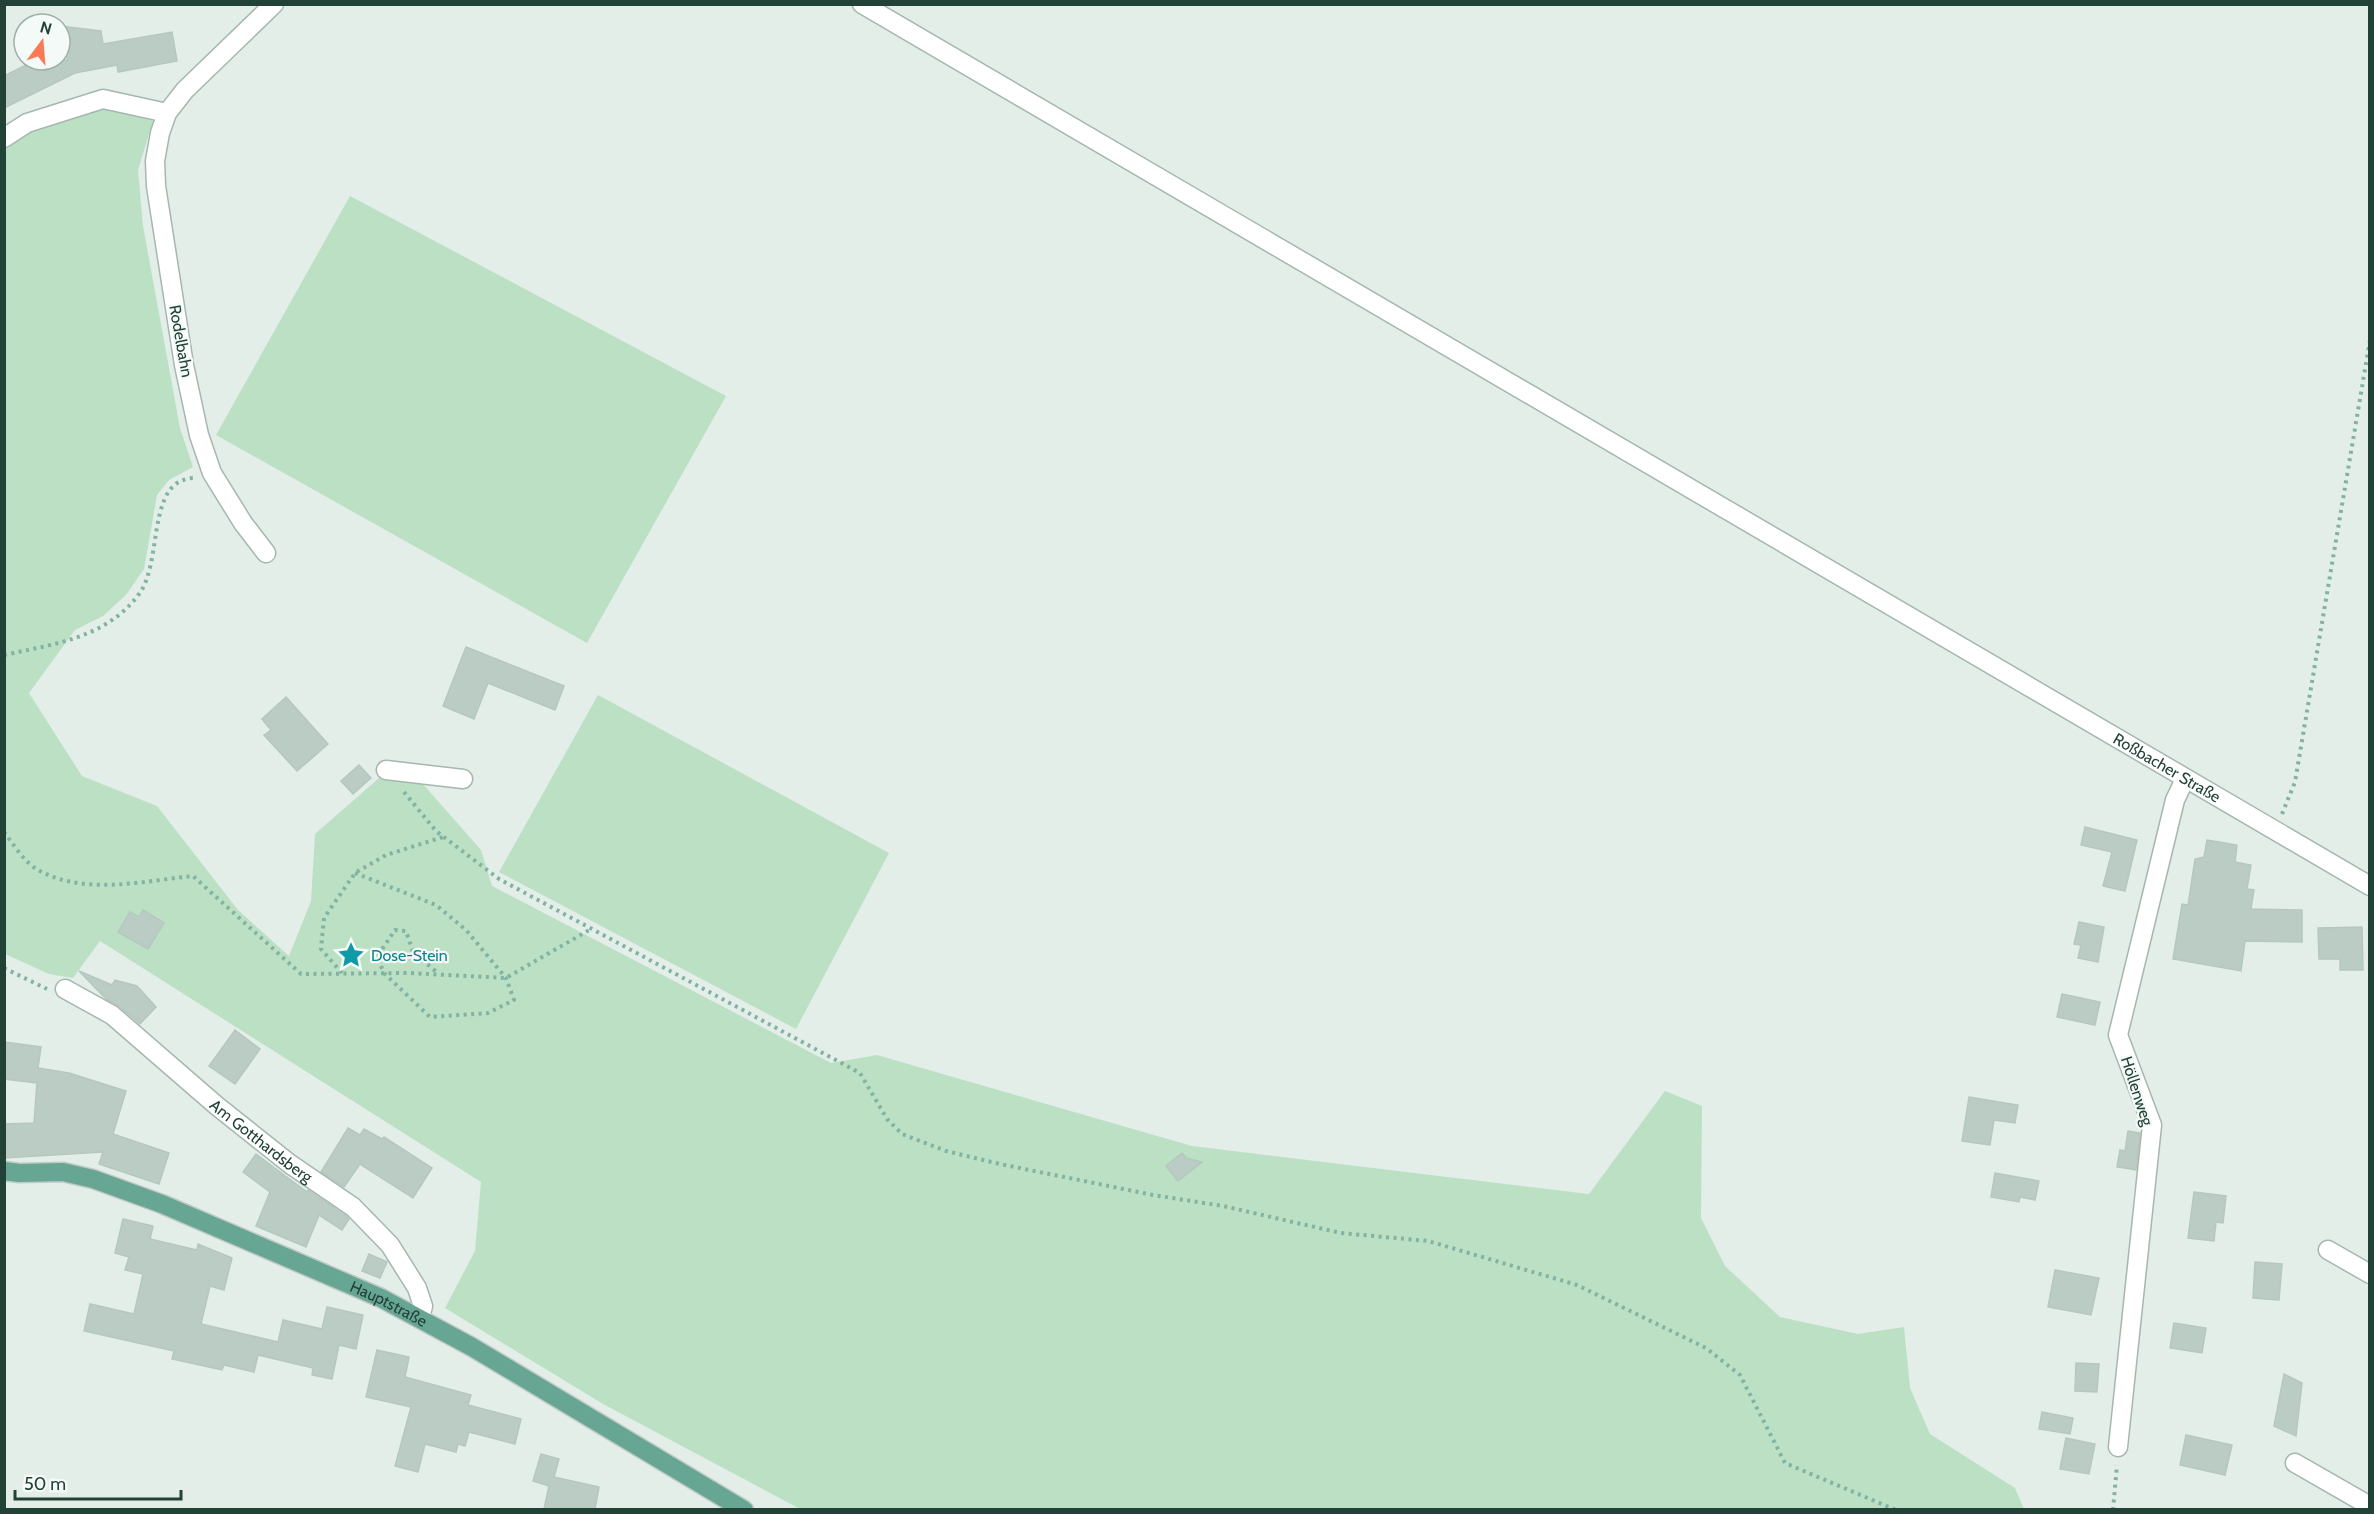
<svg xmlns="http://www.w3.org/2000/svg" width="2374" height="1514" viewBox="0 0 2374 1514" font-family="Cabin,sans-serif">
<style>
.green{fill:#bbe0c4}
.building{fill:#bbccc5;stroke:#b5c8c0;stroke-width:1.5}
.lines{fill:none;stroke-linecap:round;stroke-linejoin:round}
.minor-casing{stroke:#a5b7b0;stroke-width:21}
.major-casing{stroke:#c1cac7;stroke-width:21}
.path{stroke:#82b3a2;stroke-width:4;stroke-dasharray:3 4.5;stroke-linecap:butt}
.minor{stroke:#fff;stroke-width:18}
.major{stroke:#66a693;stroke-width:18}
.labels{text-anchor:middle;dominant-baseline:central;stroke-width:4.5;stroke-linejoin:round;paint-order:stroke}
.street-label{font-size:16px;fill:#224137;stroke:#f4faf7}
.culture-label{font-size:16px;fill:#0d838f;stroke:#f4faf7;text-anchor:start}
</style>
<rect width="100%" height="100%" fill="#e3eee9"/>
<g class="green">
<polygon points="108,108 153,121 138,170 143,226 180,428 193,467 169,480 157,495 144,569 126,595 103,616 75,630 29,693 82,776 157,806 238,910 289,956 311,901 315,834 379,778 415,775 481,850 492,886 831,1063 877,1055 1192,1146 1589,1194 1665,1091 1702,1106 1701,1218 1725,1266 1780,1317 1858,1334 1904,1327 1910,1388 1930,1434 2015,1488 2024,1509 800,1509 603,1404 445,1308 475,1251 481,1182 100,941 73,978 49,974 5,954 5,138 27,123"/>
<polygon points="350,196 726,396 587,643 216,435"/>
<polygon points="598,695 889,853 796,1029 499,872"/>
</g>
<g class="building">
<polygon points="60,26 101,31 103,44 172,32 177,61 118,72 117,65 75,73 4,108 4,76 36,60 68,60 60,43"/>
<polygon points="466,647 564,686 555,710 488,683 474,719 443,706"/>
<polygon points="286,697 328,744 297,771 264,735 271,730 262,719"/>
<polygon points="359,765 371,778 353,794 341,781"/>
<polygon points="2085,827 2137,840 2125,891 2103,886 2112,852 2081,845"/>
<polygon points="2207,840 2237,845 2235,862 2251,865 2247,889 2254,890 2251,909 2302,910 2302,942 2245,941 2241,971 2173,959 2182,904 2188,905 2195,859 2204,857"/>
<polygon points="143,910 164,923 148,949 118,932 130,912 139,917"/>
<polygon points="2079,922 2104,927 2098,962 2078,958 2081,945 2074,944"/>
<polygon points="2362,927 2363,970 2340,970 2340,959 2319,959 2318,928"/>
<polygon points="79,971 112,985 115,980 137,986 156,1007 140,1024 119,1006 106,999"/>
<polygon points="2062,994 2100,1002 2095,1025 2057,1017"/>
<polygon points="235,1030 260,1049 235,1084 209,1066"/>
<polygon points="4,1042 41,1047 38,1068 69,1073 126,1091 113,1134 169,1153 159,1184 99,1164 103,1152 4,1158 4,1124 34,1123 37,1081 37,1083 4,1079"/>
<polygon points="1969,1097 2018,1105 2015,1123 1994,1120 1990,1145 1962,1141"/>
<polygon points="348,1128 360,1135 364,1129 382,1139 384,1137 432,1168 413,1198 360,1164 344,1187 321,1172"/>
<polygon points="2128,1131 2140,1133 2136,1170 2117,1167 2120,1150 2125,1151"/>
<polygon points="1182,1153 1186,1158 1202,1162 1178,1181 1166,1166"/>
<polygon points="256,1154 307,1192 308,1190 346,1216 349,1219 342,1230 319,1215 306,1247 256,1226 270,1192 243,1172"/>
<polygon points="1995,1173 2039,1181 2035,1200 2020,1197 2019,1202 1991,1197"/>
<polygon points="2194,1192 2226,1196 2223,1223 2216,1222 2214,1241 2188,1238"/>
<polygon points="123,1219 153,1226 150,1239 197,1250 198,1244 232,1258 224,1290 210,1286 201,1324 278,1342 283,1320 322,1329 327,1307 363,1315 356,1349 339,1345 332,1379 312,1375 313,1368 258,1355 254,1372 224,1365 222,1370 172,1359 174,1351 84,1331 90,1304 134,1314 143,1274 125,1270 129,1257 115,1253"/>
<polygon points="369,1254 387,1262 380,1278 362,1271"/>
<polygon points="2255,1262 2282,1264 2279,1300 2253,1298"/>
<polygon points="2055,1270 2099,1278 2091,1315 2048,1307"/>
<polygon points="2174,1323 2206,1328 2202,1353 2170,1348"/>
<polygon points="377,1350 409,1357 405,1377 471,1395 468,1405 521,1419 515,1444 469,1432 465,1446 458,1444 456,1452 425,1444 418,1472 395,1466 411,1407 366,1397"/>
<polygon points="2076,1363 2099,1364 2097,1392 2075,1391"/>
<polygon points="2284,1374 2302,1383 2296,1436 2274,1426"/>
<polygon points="2042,1412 2073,1418 2070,1434 2039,1429"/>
<polygon points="2186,1435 2232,1445 2225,1475 2180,1465"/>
<polygon points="2066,1438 2095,1444 2089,1474 2060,1469"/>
<polygon points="541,1454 559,1459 554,1477 599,1487 595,1509 544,1509 549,1486 533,1481"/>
</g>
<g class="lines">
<defs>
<g id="minor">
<path id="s1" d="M862,4L2370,886"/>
<polyline points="4,138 27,123 103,99 167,113"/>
<polyline points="266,553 243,523 212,473 199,435 184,365 156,186 155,161 160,133 167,113 185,90 274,4"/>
<polyline points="386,770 463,779"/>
<path id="s2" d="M65,989L112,1015L217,1106L290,1164L353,1207L390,1245L417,1288L423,1306L420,1318"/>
<polyline points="2328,1250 2370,1274"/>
<polyline points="2118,1447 2152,1125 2118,1035 2175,800 2185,779"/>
<polyline points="2295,1463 2370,1506"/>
</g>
<g id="major">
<path id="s3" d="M4,1171L19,1173L63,1172L93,1179L162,1204L381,1298L472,1347L744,1510"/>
</g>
</defs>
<use href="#minor" class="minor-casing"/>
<use href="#major" class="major-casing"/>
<g class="path">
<path d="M4,655C54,644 107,638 139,594C161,565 149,495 181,481C185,479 190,478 194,478"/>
<polyline points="404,792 436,831 499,879 860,1073 887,1119 902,1134 946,1151 1000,1164 1153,1195 1223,1206 1341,1233 1428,1241 1577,1285 1706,1348 1740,1375 1785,1463 1896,1510"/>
<polyline points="2282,814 2295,782 2370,340"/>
<path d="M4,832C14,845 24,862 38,870C85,896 143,881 193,876L301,974L409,973L506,978L591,929"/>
<polyline points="355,873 436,905 466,930 506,978 514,1000 488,1013 430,1017 384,973 377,957 395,930 406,931 413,952 439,974"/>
<polyline points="4,968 47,989"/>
<polyline points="342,973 321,949 324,918 355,873 386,855 443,837"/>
<polyline points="2113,1510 2117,1465"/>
</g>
<use href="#minor" class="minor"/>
<use href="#major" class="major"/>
</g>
<defs>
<symbol id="sight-bare" viewBox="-9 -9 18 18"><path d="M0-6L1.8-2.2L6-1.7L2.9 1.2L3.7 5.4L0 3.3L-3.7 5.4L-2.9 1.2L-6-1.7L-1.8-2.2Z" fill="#0f9aa8" stroke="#f4faf7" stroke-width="2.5" paint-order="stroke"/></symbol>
</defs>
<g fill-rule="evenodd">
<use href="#sight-bare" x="332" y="936" width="38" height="38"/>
</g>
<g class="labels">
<g class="street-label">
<text transform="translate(181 341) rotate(80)">Rodelbahn</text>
<text stroke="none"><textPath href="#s1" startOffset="1512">Roßbacher Straße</textPath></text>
<text transform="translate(2137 1091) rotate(72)">Höllenweg</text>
<text stroke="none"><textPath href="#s2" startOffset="249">Am Gotthardsberg</textPath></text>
<text stroke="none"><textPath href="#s3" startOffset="411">Hauptstraße</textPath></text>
</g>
<g class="culture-label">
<text x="371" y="955">Dose-Stein</text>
</g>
</g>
<rect width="2374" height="1514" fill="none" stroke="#224137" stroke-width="12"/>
<g transform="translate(42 42) rotate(16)"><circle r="28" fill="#f4faf7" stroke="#a0b0aa" stroke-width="1.5"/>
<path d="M0-4.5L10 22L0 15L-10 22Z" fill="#f97a57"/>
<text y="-9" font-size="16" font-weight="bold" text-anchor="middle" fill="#224137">N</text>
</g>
<path d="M15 1490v9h166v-9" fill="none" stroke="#224137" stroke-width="3"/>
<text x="24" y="1490" font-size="18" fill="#224137" stroke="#f4faf7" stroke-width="4.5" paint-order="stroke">50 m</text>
</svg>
